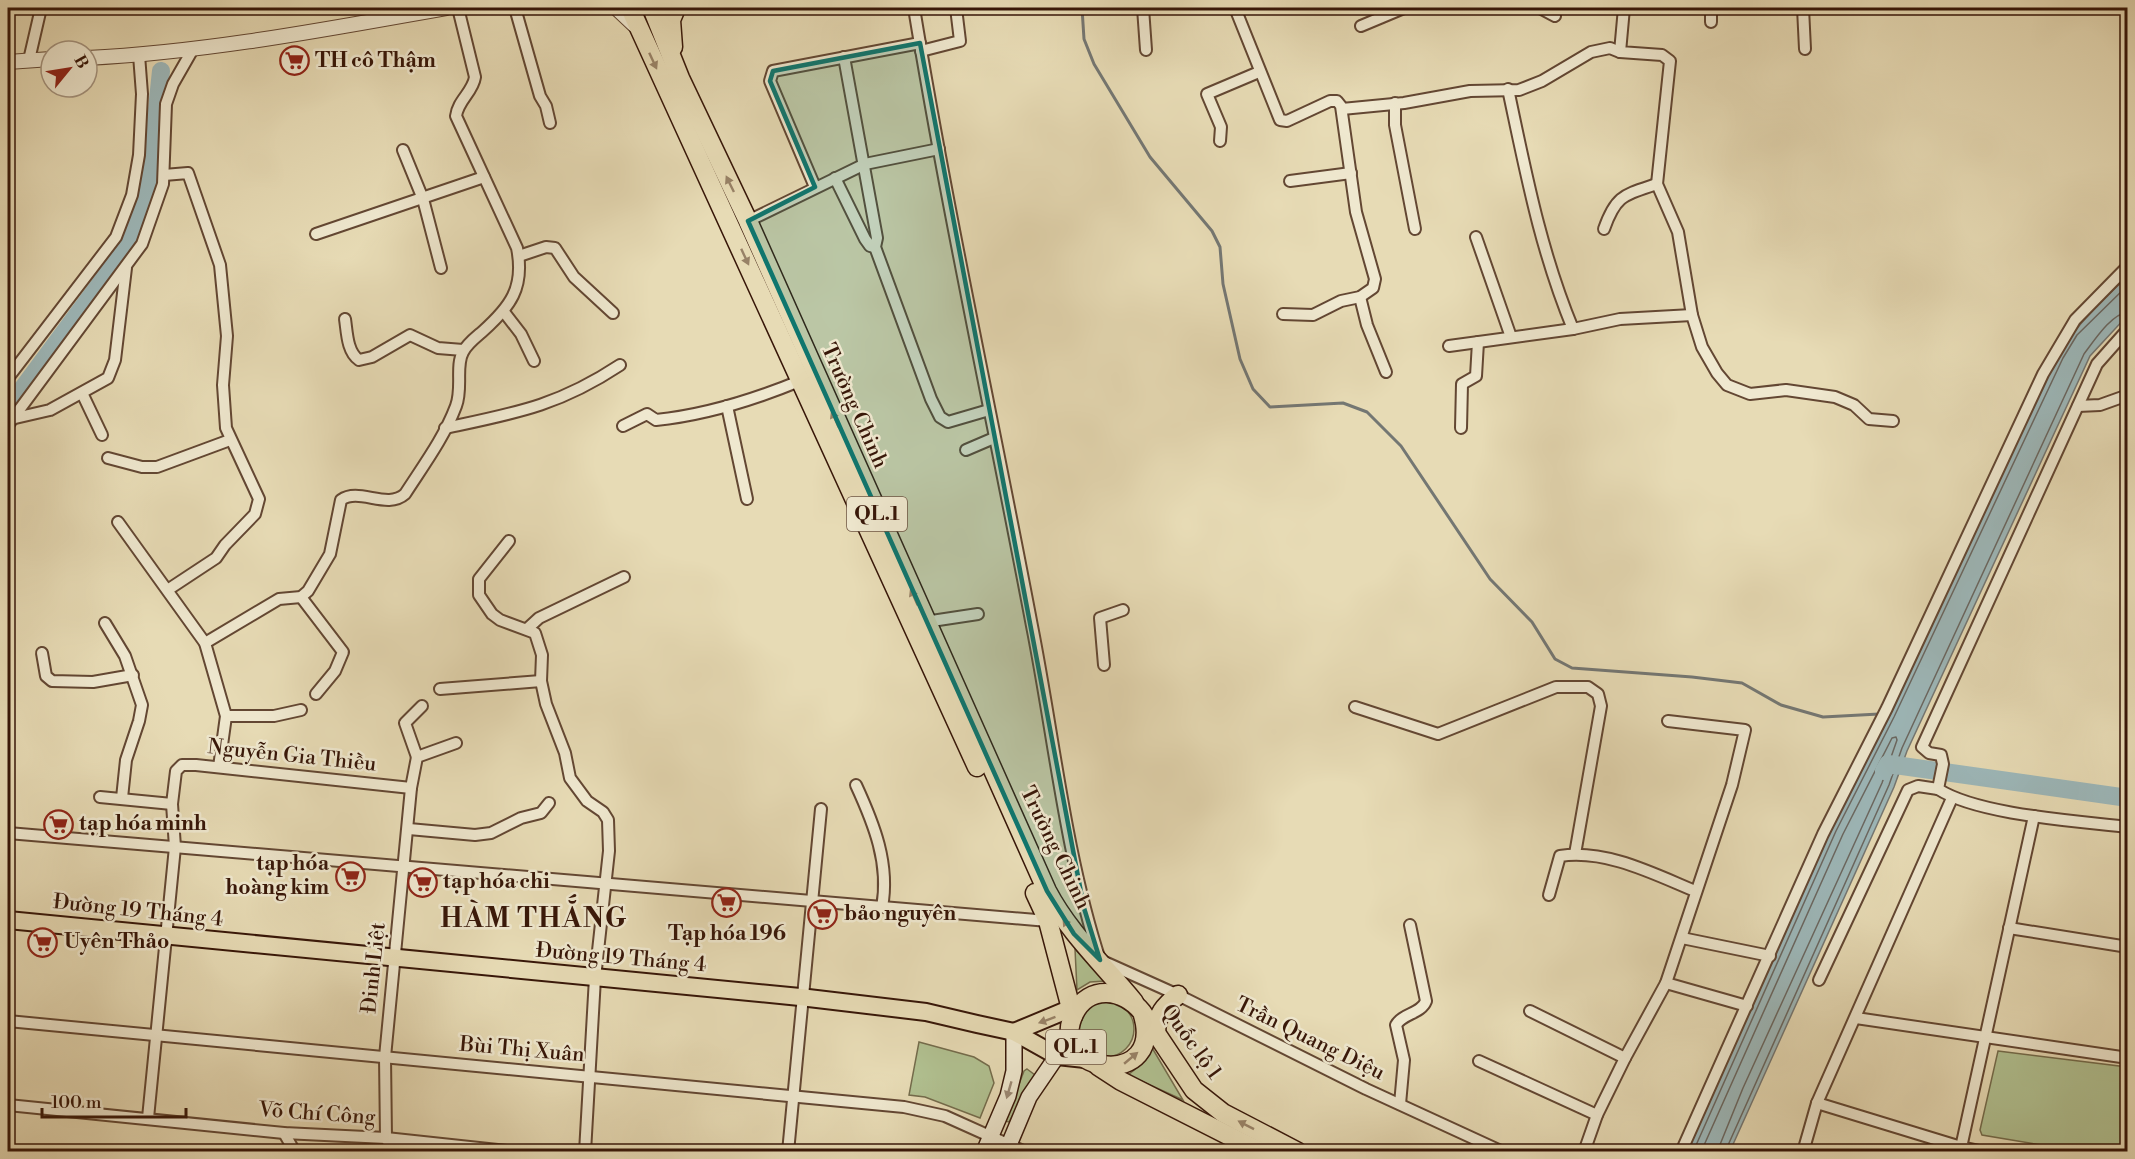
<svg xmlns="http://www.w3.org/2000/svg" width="2135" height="1159" viewBox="0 0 2135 1159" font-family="'Libre Bodoni',serif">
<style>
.green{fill:#b1c191;stroke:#746c4c;stroke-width:1.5}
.water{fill:#9db8ba;stroke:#747773;stroke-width:1.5}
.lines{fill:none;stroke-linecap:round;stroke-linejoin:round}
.shore{stroke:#6a6761;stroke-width:1.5}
.stream{stroke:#747773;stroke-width:3}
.river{stroke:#9db8ba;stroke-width:18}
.minor-casing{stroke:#634733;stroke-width:14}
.tertiary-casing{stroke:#634733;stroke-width:16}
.secondary-casing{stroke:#371608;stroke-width:18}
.primary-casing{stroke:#371608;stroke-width:20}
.trunk-casing{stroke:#371608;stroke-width:21}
.minor{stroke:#efe8cf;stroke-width:10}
.tertiary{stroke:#efe8cf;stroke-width:14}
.secondary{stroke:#efe8cf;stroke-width:15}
.primary{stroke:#e7dbb5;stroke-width:16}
.trunk{stroke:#e7dbb5;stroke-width:18}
.oneway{fill:#988267}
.oneway2{fill:#9c8a75}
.marked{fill:#0f766e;fill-opacity:0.2;stroke:#0f766e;stroke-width:4.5;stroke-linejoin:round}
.labels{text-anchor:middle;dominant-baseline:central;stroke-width:5;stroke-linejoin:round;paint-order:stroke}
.shield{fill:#efe8cf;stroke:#6e5544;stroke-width:1.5}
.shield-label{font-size:20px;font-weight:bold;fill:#371608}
.poi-label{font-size:21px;font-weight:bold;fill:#371608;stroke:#efe8cf;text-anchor:start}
.street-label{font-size:21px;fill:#371608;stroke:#efe8cf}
.district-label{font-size:27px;font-weight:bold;letter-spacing:1.5px;fill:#371608;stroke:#efe8cf}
</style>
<rect width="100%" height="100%" fill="#e7dbb5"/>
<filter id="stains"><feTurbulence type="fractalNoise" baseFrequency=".00333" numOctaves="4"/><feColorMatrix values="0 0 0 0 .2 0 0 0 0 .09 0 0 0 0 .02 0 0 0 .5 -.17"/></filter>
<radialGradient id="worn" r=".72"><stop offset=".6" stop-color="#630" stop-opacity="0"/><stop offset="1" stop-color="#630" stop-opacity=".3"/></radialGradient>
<g class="green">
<polygon points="1075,949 1105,981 1090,982 1077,990"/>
<circle cx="1106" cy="1029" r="28"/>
<polygon points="919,1042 974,1057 989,1066 994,1083 980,1118 925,1097 909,1095"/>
<polygon points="1151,1046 1183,1100 1128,1075 1139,1066"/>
<polygon points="1998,1051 2127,1067 2127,1151 2076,1151 1982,1135 1980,1130"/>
<polygon points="1027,1069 1035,1075 1009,1122 1005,1121 1024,1071"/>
</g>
<path class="water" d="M2127,277V316L2090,356L1907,751L1894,787L1730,1151L1687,1152L1831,828L1889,714L2058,355C2077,324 2101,301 2127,277Z"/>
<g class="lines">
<g class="shore">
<polyline points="1693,1152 1836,831 1894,717 2063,358 2077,335 2128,285"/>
<polyline points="1701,1152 1843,834 1892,738 1896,737 1897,740 1882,783 1743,1088 1717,1152"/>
<path d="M1725,1152L1889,785L1902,748L2084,354C2094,341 2111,314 2128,312"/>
</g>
<polyline class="stream" points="1082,8 1084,39 1094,64 1150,157 1212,231 1220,247 1223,284 1240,359 1253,389 1270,407 1343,403 1367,412 1401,446 1490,579 1532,622 1555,659 1572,668 1692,677 1742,683 1781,705 1823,717 1879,714"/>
<g class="river">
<polyline points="8,408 102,281 133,232 142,210 150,175 161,71"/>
<polyline points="1884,771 1888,764 2128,798"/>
</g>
<defs>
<g id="minor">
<polyline points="515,8 540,96 546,106 550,123"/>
<path d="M914,8C948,215 993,420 1032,626C1054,737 1065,852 1100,960L1178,995L1366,1089L1503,1152"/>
<polyline points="1143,8 1146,50"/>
<polyline points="1235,8 1280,120 1287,121 1330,101 1337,101 1341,106 1356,212 1375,279 1373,288 1360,297 1341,301 1313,315 1283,314"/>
<polyline points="1540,8 1555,16"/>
<polyline points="1624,8 1620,52 1662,55 1670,61 1657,184 1678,232 1692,315 1702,347 1717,373 1727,385 1750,394 1786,390 1835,397 1854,405 1869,419 1893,421"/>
<polyline points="1803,8 1805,49"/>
<polyline points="1711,22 1711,8"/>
<polyline points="1361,26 1404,8"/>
<polyline points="921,51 960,41 956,8"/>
<polyline points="844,57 877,238 875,247 931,399 940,417 948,422 989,410"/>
<polyline points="29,60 41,8"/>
<path d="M1508,89C1526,173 1540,249 1573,329"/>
<polyline points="1395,103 1395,125 1415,229"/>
<polyline points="1342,109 1404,103 1470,91 1519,90 1542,81 1591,52 1610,48 1620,52"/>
<polyline points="1220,141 1221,127 1207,94 1259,72"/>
<polyline points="403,150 423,199 441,268"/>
<polyline points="164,175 188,173 220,265 227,336 223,385 226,428 259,499 255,514 225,545 216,558 169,589"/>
<polyline points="835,178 865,239 870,246 875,247"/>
<polyline points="1290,181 1351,173"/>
<polyline points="815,187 770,81 773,71 920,43"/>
<polyline points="748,221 865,164 939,149"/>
<path d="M1604,229C1616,195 1624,195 1657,184"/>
<polyline points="316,234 484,177"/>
<polyline points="1476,237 1511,337"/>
<polyline points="519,256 546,247 555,248 574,277 613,313"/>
<polyline points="1360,297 1367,325 1386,372"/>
<polyline points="504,312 521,334 534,361"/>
<path d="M345,319C347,332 347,352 359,360L372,357L410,335L438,348L463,350"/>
<path d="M2128,329L2097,364L1922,747L1929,753L1941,755L1943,764L1938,789C1978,815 2078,821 2128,827"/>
<polyline points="1449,346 1573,329 1620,319 1692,315"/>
<polyline points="8,378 116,237 132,195 139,155 142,94 139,55"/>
<polyline points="82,393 102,435"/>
<polyline points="727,406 747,499"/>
<polyline points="2078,406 2100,405 2128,395"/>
<polyline points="11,419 50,410 108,378 115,360 126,268"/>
<polyline points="8,425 142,244 163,184 166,104 173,84 193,49"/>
<path d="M623,426L647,414L656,420C706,415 756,399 802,380"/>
<path d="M445,428C516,413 558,406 620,365"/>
<polyline points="1461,428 1462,384 1476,376 1478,342"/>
<polyline points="966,450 994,438"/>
<polyline points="108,458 142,467 157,467 230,440"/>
<polyline points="118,522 205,643 226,716 219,767"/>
<polyline points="509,541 479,579 479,595 492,614 500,620 535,633 542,655 541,681 546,704 565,753 570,778 587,801 603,812 608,820 609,851 595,978 585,1152"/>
<polyline points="301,597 343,652 335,671 316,694"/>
<polyline points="925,622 978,614"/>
<polyline points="105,623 125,656 142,705 139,721 126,760 122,798"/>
<polyline points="527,629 539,618 624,577"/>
<path d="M205,643L279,599L301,597L308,591L330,554L341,500C359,487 387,510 405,494C423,466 444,438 456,406C463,388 455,366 463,352C467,344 475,338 482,332C510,307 525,288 517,248L456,116C458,100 473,92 475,77L458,8"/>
<polyline points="42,653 46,676 52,681 93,682 133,675"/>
<polyline points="1104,665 1100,618 1123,610"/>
<polyline points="440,689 541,681"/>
<polyline points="1355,707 1438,734 1556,687 1588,687 1598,694 1601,706 1575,854"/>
<polyline points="226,716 274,716 301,710"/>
<polyline points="417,757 405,723 422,706"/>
<path d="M856,785C874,824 890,864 882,907"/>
<polyline points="100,797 172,804"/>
<polyline points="409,829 475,835 491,833 521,818 541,813 549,803"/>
<polyline points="8,833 1048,921"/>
<path d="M1549,895L1560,856C1606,849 1654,874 1695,891"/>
<polyline points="2009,928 2128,947"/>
<polyline points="1682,938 1770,956"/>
<polyline points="1819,980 1908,790 1918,786 1938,789"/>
<polyline points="1666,983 1747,1006"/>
<polyline points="1530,1011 1625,1058"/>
<polyline points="1856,1018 2128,1058"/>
<polyline points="8,1021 904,1107 945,1116 1025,1152"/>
<polyline points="1479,1061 1597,1115"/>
<polyline points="1817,1103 1961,1147 1984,1152"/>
<path d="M1400,1104L1404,1060L1396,1025C1403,1013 1421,1014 1426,1001L1410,925"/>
<polyline points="8,1105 284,1133 386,1138 517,1152"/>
<polyline points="148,1118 175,847 172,804 176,771 182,765 196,765 411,788"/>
<polyline points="284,1133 295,1152"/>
<polyline points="394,1152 386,1138 385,1057 411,788 417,757 456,743"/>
<polyline points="788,1152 821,809"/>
<polyline points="1584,1152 1597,1115 1625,1058 1666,983 1732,785 1745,730 1668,721"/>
<polyline points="1681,1152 1823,834 1887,708 2043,374 2075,320 2128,266"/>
<polyline points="1803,1152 1817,1103 1952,798"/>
<polyline points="1960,1152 2034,816"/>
</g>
<g id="tertiary">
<polyline points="616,8 634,25"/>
<path d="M87,58C208,52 327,29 446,8"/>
<polyline points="8,62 51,59"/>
</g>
<g id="secondary">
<polyline points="984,1152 1008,1096 1014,1071 1014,1032"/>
<polyline points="1006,1152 1029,1097 1057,1056"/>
</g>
<g id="primary">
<polyline points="8,920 800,997 926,1012 977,1024 1014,1032 1057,1056 1085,1059"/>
<polyline points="1014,1032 1079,1005"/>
</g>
<g id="trunk">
<polyline points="630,8 977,767"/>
<path d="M652,8L680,78L748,221L1047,891C1069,933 1104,965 1134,1002"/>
<polyline points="673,47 671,20 676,8"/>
<polyline points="1035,893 1048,921 1073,1016"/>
<path d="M1142,1012C1168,1091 1045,1075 1074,1014C1089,984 1124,989 1142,1012L1194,1090L1223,1113L1298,1152"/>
<path d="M1156,1032C1157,1014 1164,1006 1178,995"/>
<polyline points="1098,1066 1121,1081 1261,1152"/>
</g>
</defs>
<use href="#minor" class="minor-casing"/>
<use href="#tertiary" class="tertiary-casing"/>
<use href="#secondary" class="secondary-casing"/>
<use href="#primary" class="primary-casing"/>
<use href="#trunk" class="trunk-casing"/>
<use href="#minor" class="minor"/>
<use href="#tertiary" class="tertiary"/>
<use href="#secondary" class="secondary"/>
<use href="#primary" class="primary"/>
<use href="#trunk" class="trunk"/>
</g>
<defs><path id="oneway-solid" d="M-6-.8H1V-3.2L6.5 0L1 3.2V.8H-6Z" transform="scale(1.5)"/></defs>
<g class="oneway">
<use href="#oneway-solid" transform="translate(653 61) rotate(65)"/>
<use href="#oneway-solid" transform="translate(730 184) rotate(-116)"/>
<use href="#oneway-solid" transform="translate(745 257) rotate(65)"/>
<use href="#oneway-solid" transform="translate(835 419) rotate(-114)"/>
<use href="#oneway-solid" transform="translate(914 597) rotate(-114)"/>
<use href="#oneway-solid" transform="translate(1068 926) rotate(-125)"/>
<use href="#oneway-solid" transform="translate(1047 1020) rotate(160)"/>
<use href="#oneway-solid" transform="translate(1131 1058) rotate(-40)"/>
<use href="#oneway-solid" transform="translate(1246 1125) rotate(-153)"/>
</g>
<use class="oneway2" href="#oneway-solid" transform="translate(1009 1090) rotate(106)"/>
<path class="marked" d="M920,43L1084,908L1100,960L1074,934L1047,891L748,221L815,187L770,81L773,71Z"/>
<defs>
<symbol id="supermarket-ring" viewBox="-11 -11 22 22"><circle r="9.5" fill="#efe8cf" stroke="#8f2418" stroke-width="1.5"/><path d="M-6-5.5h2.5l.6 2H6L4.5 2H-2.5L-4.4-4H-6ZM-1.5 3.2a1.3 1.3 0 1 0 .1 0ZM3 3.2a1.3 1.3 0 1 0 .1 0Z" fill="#8f2418"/></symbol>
</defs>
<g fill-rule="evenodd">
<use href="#supermarket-ring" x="278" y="44" width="33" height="33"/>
<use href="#supermarket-ring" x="42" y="808" width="33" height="33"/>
<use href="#supermarket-ring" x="334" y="860" width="33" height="33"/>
<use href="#supermarket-ring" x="406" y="866" width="33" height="33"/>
<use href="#supermarket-ring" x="710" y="886" width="33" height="33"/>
<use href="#supermarket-ring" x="806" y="898" width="33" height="33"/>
<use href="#supermarket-ring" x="26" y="926" width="33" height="33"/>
</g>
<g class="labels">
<g class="shield">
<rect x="847" y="497" width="60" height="34" rx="4.5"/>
<rect x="1046" y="1030" width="60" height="34" rx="4.5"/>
</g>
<g class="shield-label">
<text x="877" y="514">QL.1</text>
<text x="1076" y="1047">QL.1</text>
</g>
<g class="poi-label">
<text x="315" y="61">TH cô Thậm</text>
<text x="79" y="824">tạp hóa minh</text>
<text x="329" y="864" text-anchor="end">tạp hóa<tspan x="329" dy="24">hoàng kim</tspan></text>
<text x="443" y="882">tạp hóa chi</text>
<text x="844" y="914">bảo nguyên</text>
<text x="727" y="934" text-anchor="middle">Tạp hóa 196</text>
<text x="64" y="942">Uyên Thảo</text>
</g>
<g class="street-label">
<text transform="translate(854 406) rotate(66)">Trường Chinh</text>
<text transform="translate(292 756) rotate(6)">Nguyễn Gia Thiều</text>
<text transform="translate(1055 848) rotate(64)">Trường Chinh</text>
<text transform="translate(138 911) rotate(6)">Đường 19 Tháng 4</text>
<text transform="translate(621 958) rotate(5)">Đường 19 Tháng 4</text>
<text transform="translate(374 968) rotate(-84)">Đinh Liệt</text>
<text transform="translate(1310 1039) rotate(26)">Trần Quang Diệu</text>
<text transform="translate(1191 1042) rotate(54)">Quốc lộ 1</text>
<text transform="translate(522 1050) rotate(5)">Bùi Thị Xuân</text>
<text transform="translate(317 1114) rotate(4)">Võ Chí Công</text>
</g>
<g class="district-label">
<text x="534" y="919">HÀM THẮNG</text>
</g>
</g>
<rect width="2135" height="1159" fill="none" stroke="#e7dbb5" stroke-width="30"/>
<rect x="9" y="9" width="2117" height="1141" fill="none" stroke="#371608" stroke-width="3"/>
<rect x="15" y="15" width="2105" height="1129" fill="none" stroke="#371608" stroke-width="1.5"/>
<g transform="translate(69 69) rotate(60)"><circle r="28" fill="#efe8cf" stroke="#a5947f" stroke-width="1.5"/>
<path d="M0-4.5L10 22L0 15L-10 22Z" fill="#8f2418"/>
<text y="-9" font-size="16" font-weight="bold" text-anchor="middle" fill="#371608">B</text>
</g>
<path d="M42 1108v9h144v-9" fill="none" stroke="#371608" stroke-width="3"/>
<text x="51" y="1108" font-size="18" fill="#371608" stroke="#efe8cf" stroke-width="4.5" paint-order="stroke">100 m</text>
<rect width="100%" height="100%" filter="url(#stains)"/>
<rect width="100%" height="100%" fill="url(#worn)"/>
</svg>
